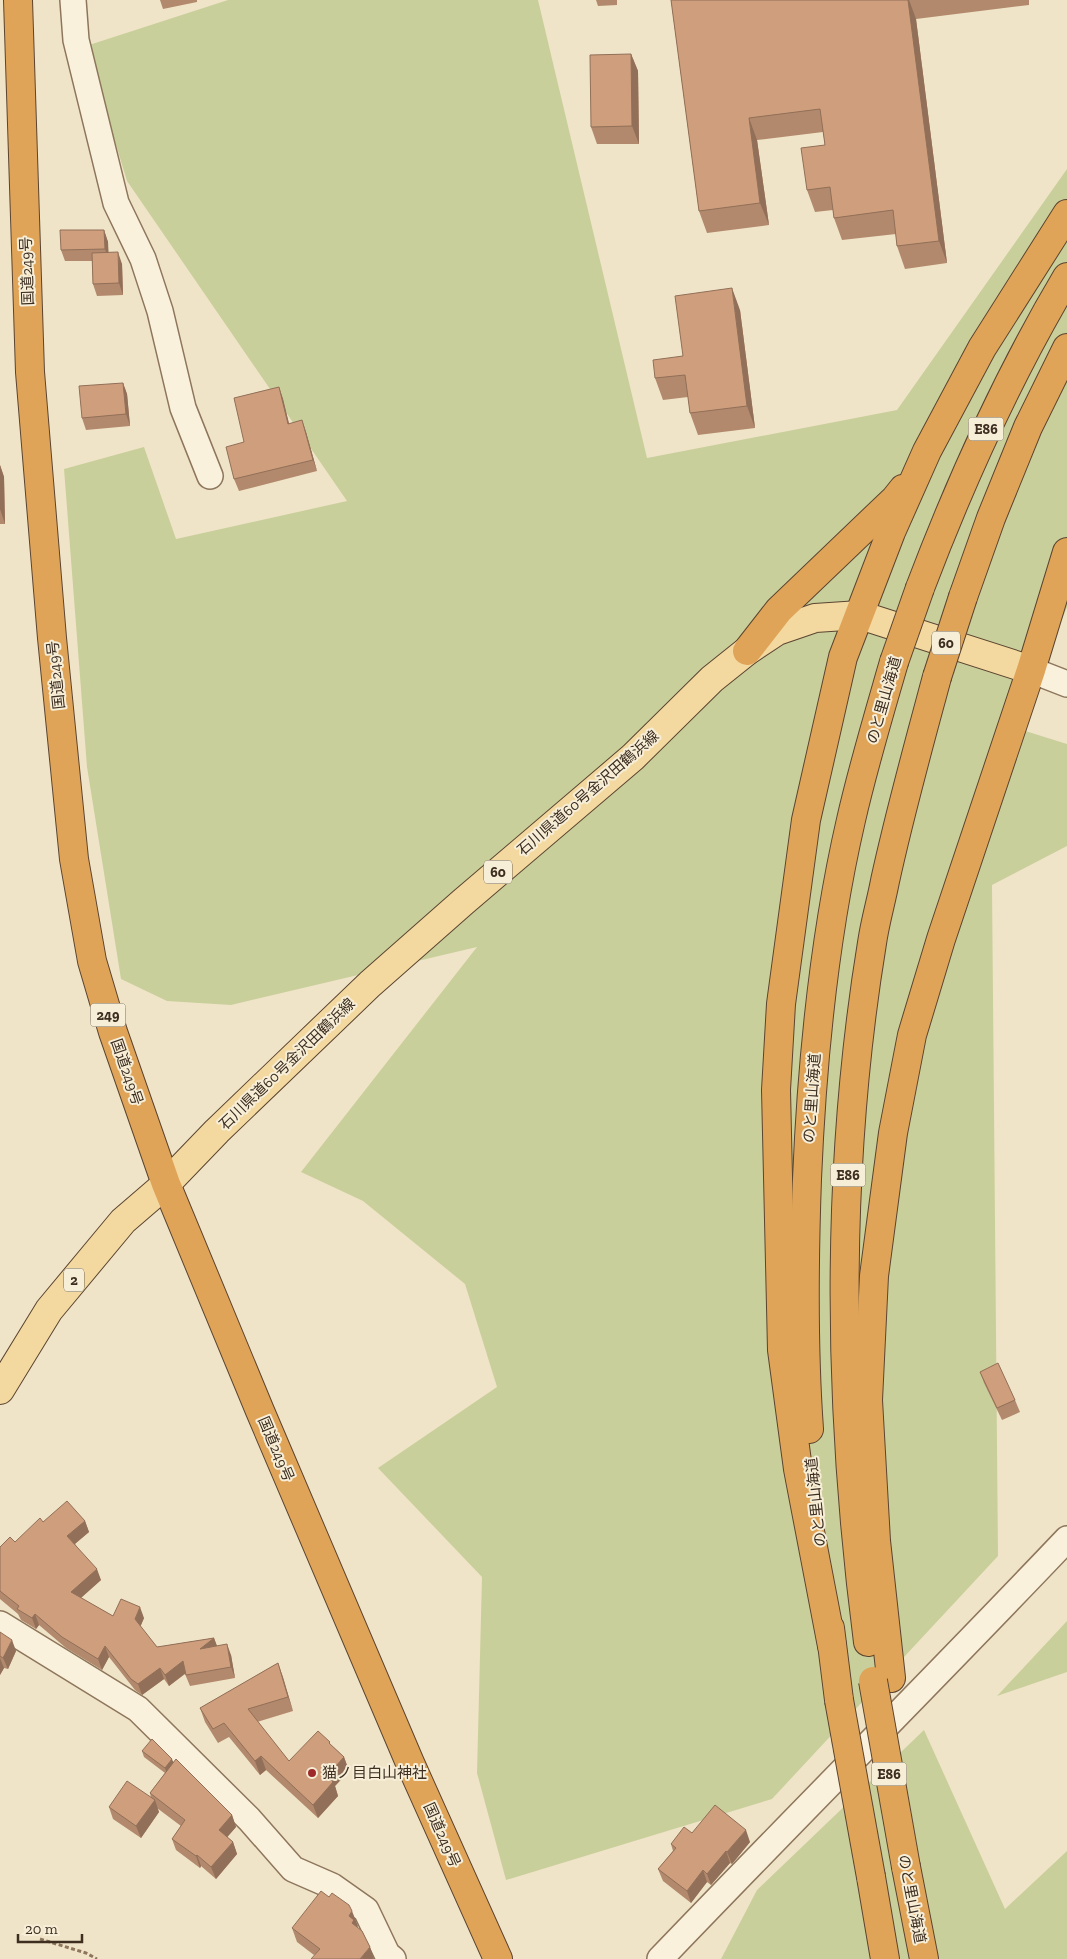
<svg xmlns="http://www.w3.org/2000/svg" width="1067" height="1959" viewBox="0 0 1067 1959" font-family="'Zilla Slab','Noto Sans JP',serif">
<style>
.green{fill:#c9cf9b}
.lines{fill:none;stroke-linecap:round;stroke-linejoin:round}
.minor-casing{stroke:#8d765c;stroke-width:28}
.major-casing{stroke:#5b4430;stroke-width:30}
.highway-casing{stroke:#5b4430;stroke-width:30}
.path{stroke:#8d765c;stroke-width:3;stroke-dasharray:4 2.5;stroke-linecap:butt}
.minor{stroke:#faf1dc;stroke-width:25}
.major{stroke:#f3d9a0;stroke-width:28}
.highway{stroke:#e0a458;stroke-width:28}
.highway-bridge-casing{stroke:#5b4430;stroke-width:30;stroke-linecap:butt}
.highway-bridge{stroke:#e0a458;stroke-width:28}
.wall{fill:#b2896c}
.shaded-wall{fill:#916f58}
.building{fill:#cf9f7d;stroke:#916f58}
.poi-dot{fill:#9e2a2b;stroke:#f7eed8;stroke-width:2}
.labels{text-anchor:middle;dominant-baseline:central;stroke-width:4;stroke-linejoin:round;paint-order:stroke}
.shield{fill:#f7eed8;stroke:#756857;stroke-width:1}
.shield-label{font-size:14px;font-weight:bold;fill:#3d2e20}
.street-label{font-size:15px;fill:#3d2e20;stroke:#f7eed8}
.poi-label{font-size:15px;fill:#3d2e20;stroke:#f7eed8;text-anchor:start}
</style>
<rect width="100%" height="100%" fill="#f0e4c8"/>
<g class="green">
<polygon points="228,0 538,0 647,458 897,410 1067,169 1067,607 1019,729 1067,744 1067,846 992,885 998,1556 772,1799 506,1880 477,1773 482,1577 378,1468 497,1387 465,1284 363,1201 301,1172 477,947 231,1005 167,1001 121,979 87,767 64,469 144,447 176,539 347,501 127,181 86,46"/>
<polygon points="1067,1621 1067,1672 997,1696"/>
<polygon points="924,1730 1005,1909 1067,1851 1067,1959 721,1959 757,1890"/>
</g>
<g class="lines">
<defs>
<g id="minor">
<polyline points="73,0 76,40 116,203 143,259 160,311 183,408 210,476"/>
<polyline points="1031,670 1067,684"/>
<polyline points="0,1624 138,1709 249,1819 293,1869 332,1886 366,1910 387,1954 393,1959"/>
<path d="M660,1959C795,1818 933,1680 1067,1539"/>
</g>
<polyline id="major" points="0,1390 49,1310 123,1221 166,1184 217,1131 370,984 463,902 633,757 712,679 747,651 777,631 815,618 860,615 1031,670"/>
<g id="highway">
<polyline points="18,0 30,372 52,638 74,859 92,961 113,1032 166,1184 260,1411 410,1763 498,1959"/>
<path d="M920,588C961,480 1008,376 1067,277"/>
<polyline points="963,597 991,518 1028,427 1067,348"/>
<polyline points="747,651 779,610 895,499 903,489"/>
<path d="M809,1429C803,1346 804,1263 807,1179C812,1059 824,937 851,820C863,767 879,714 894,662"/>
<polyline points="830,1628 839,1700"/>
<path d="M868,1642C838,1410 834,1175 872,943C875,922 881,902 885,881C900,812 919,744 937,677"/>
<polyline points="832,1646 798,1469 782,1350 776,1090 781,1004 806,820 843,657 891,532 927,451 982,348 1067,214"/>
<polyline points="891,1678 876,1541 868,1400 874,1276 893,1133 912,1035 941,939 1031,670 1067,552"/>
<polyline points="906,1867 924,1959"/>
<polyline points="871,1877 885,1959"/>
</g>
</defs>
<use href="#minor" class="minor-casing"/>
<use href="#major" class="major-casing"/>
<use href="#highway" class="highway-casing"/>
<polyline class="path" points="40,1939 86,1953 97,1959"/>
<use href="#minor" class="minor"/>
<use href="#major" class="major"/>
<use href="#highway" class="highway"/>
<defs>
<g id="highway-bridge">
<polyline points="894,662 920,588"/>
<polyline points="937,677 963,597"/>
<polyline points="873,1681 906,1867"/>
<polyline points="839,1700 871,1877"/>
</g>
</defs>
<use href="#highway-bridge" class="highway-bridge-casing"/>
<use href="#highway-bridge" class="highway-bridge"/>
</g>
<g class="wall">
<polygon points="160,0 197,0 197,2 163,9"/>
<polygon points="596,0 617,0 617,5 598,6"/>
<polygon points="671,0 1029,0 1029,5 916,19 947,263 905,269 897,246 896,234 842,240 834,218 833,210 815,212 807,190 825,145 823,132 757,140 769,225 707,233 699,211"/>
<polygon points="631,54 638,71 639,144 597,144 591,127"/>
<polygon points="104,230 108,242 108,252 122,264 123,295 97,296 93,284 92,261 65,261 61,250"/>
<polygon points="740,310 755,428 698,435 690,413 688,397 663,400 655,378"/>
<polygon points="123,383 127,394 130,426 86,430 82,418"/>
<polygon points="279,387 283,399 289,424 302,420 306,432 317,471 239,491 234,479 244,442"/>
<polygon points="0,465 4,477 5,524 0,524"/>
<polygon points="980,1372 1015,1400 1020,1412 1002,1420 984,1383"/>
<polygon points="85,1521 89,1532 75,1544 101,1580 81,1598 113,1616 144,1618 140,1627 157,1647 214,1638 217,1646 231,1655 235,1678 190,1686 185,1674 169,1686 164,1679 142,1695 135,1690 109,1657 102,1670 66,1648 39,1625 36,1629 21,1620 18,1614 0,1599 0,1547 15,1542 43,1522"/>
<polygon points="0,1632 16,1651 8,1669 4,1668 0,1675"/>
<polygon points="278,1663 293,1711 257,1722 289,1761 331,1745 344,1757 349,1771 335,1786 338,1796 318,1818 266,1770 260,1775 229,1737 218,1743 205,1722 200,1708"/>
<polygon points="142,1751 173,1763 232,1815 236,1827 227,1837 233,1842 237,1854 216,1879 201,1866 200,1868 176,1850 172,1839 181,1826 157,1808 159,1812 141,1838 113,1819 109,1807 151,1798 150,1793 165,1773 144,1757"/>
<polygon points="692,1833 750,1842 732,1864 730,1863 711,1885 707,1882 691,1903 663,1881 658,1869 673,1851 671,1844"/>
<polygon points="358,1926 357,1927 314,1955 297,1942 292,1928"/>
</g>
<g class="shaded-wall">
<polygon points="908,0 909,0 916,19 947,263 939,241"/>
<polygon points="631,54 638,71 639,144 632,126"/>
<polygon points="749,118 757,140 769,225 760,203"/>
<polygon points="104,230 108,242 109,261 105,249"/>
<polygon points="118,252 122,264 123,295 119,283"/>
<polygon points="732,288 740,310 755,428 747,406"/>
<polygon points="123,383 127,394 130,426 126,414"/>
<polygon points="279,387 283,399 292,436 288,424"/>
<polygon points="302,420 306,432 317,471 313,460"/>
<polygon points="0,465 4,477 5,524 0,509"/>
<polygon points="85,1521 89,1532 71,1547 67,1536"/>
<polygon points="97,1569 101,1580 75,1603 71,1592"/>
<polygon points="140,1607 144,1618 139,1630 135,1619"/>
<polygon points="35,1614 39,1625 36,1629 32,1618"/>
<polygon points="214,1638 218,1649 200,1649"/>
<polygon points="12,1640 16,1651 8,1669 3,1658"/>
<polygon points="227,1644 231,1655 235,1678 231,1667"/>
<polygon points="105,1646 109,1657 102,1670 98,1659"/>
<polygon points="0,1658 4,1668 0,1675"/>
<polygon points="183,1661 187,1672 169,1686 165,1675"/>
<polygon points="278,1663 283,1677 293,1711 288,1697"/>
<polygon points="160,1668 164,1679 142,1695 138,1684"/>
<polygon points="261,1756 266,1770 260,1775 255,1761"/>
<polygon points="344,1757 349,1771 335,1786 338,1796 318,1818 313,1805 327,1776"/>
<polygon points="172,1759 174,1765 167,1774 165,1768"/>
<polygon points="155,1800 159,1812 141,1838 136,1826"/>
<polygon points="232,1815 236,1827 223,1842 219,1830"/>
<polygon points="746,1830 750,1842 732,1864 727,1852"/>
<polygon points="233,1842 237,1854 216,1879 211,1867"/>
<polygon points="726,1851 730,1863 711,1885 707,1874"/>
<polygon points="197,1855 201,1866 200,1868 196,1856"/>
<polygon points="703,1870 707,1882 691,1903 687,1891"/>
<polygon points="352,1911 358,1926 354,1930 349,1916"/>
<polygon points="370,1947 374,1959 360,1959"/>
</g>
<g class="building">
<polygon points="671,0 908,0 939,241 897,246 893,210 834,218 830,187 807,190 801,148 825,145 820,109 749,118 760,203 699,211"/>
<polygon points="631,54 632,126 591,127 590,55"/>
<polygon points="60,230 104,230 105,249 61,250"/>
<polygon points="118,252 119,283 93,284 92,253"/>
<polygon points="732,288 747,406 690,413 685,375 655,378 653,360 683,356 675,296"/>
<polygon points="123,383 126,414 82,418 79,386"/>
<polygon points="279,387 288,424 302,420 313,460 234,479 226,447 244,442 234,398"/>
<polygon points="998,1363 1015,1400 997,1408 980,1372"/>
<polygon points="67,1501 85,1521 67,1536 97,1569 71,1592 113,1616 121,1599 140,1607 135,1619 157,1647 214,1638 200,1649 227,1644 231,1667 186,1675 183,1661 165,1675 160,1668 138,1684 131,1679 105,1646 98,1659 62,1637 35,1614 32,1618 17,1609 19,1606 0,1591 0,1547 10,1537 15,1542 40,1518 43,1522"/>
<polygon points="0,1632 12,1640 3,1658 0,1656"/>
<polygon points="278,1663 288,1697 248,1709 289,1761 318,1731 330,1742 329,1743 344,1757 327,1776 333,1782 313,1805 261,1756 255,1761 224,1723 213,1729 200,1708"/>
<polygon points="152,1739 172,1759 165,1768 142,1751"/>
<polygon points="176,1759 232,1815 219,1830 233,1842 211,1867 197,1855 196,1856 172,1839 185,1820 150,1793"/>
<polygon points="127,1781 155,1800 136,1826 109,1807"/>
<polygon points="715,1805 746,1830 727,1852 726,1851 707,1874 703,1870 687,1891 658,1869 676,1848 671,1844 684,1827 692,1833"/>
<polygon points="321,1891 329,1897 332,1893 349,1905 352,1911 349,1916 354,1920 352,1923 362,1931 370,1947 360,1959 311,1959 320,1949 292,1928"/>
</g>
<circle class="poi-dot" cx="312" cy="1773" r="5"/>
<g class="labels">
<g class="shield">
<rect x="968.5" y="417.5" width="35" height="23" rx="4"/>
<rect x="932" y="631.5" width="28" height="23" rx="4"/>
<rect x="484" y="860.5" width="28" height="23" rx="4"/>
<rect x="90.5" y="1003.5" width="35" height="23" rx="4"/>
<rect x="830.5" y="1163.5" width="35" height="23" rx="4"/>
<rect x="64" y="1268.5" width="20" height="23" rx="4"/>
<rect x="871.5" y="1762.5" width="35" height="23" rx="4"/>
</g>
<g class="shield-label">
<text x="986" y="429">E86</text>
<text x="946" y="643">60</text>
<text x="498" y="872">60</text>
<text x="108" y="1015">249</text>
<text x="848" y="1175">E86</text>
<text x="74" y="1280">2</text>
<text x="889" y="1774">E86</text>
</g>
<g class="street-label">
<text transform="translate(27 271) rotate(-92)">国道249号</text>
<text transform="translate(56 675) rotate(-96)">国道249号</text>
<text transform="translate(884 700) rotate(-74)">のと里山海道</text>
<text transform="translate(588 793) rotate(-41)">石川県道60号金沢田鶴浜線</text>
<text transform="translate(287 1064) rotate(-44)">石川県道60号金沢田鶴浜線</text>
<text transform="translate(127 1072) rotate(71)">国道249号</text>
<text transform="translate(812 1098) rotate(-86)">のと里山海道</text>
<text transform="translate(276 1449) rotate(67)">国道249号</text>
<text transform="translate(816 1502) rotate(-96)">のと里山海道</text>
<text transform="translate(442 1835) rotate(66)">国道249号</text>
<text transform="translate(912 1899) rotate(79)">のと里山海道</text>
</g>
<g class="poi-label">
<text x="322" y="1773">猫ノ目白山神社</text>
</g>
</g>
<path d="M18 1934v8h64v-8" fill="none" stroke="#3d2e20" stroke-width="2.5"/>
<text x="25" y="1934" font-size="15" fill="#3d2e20" stroke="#f7eed8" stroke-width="4" paint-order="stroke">20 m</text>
</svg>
